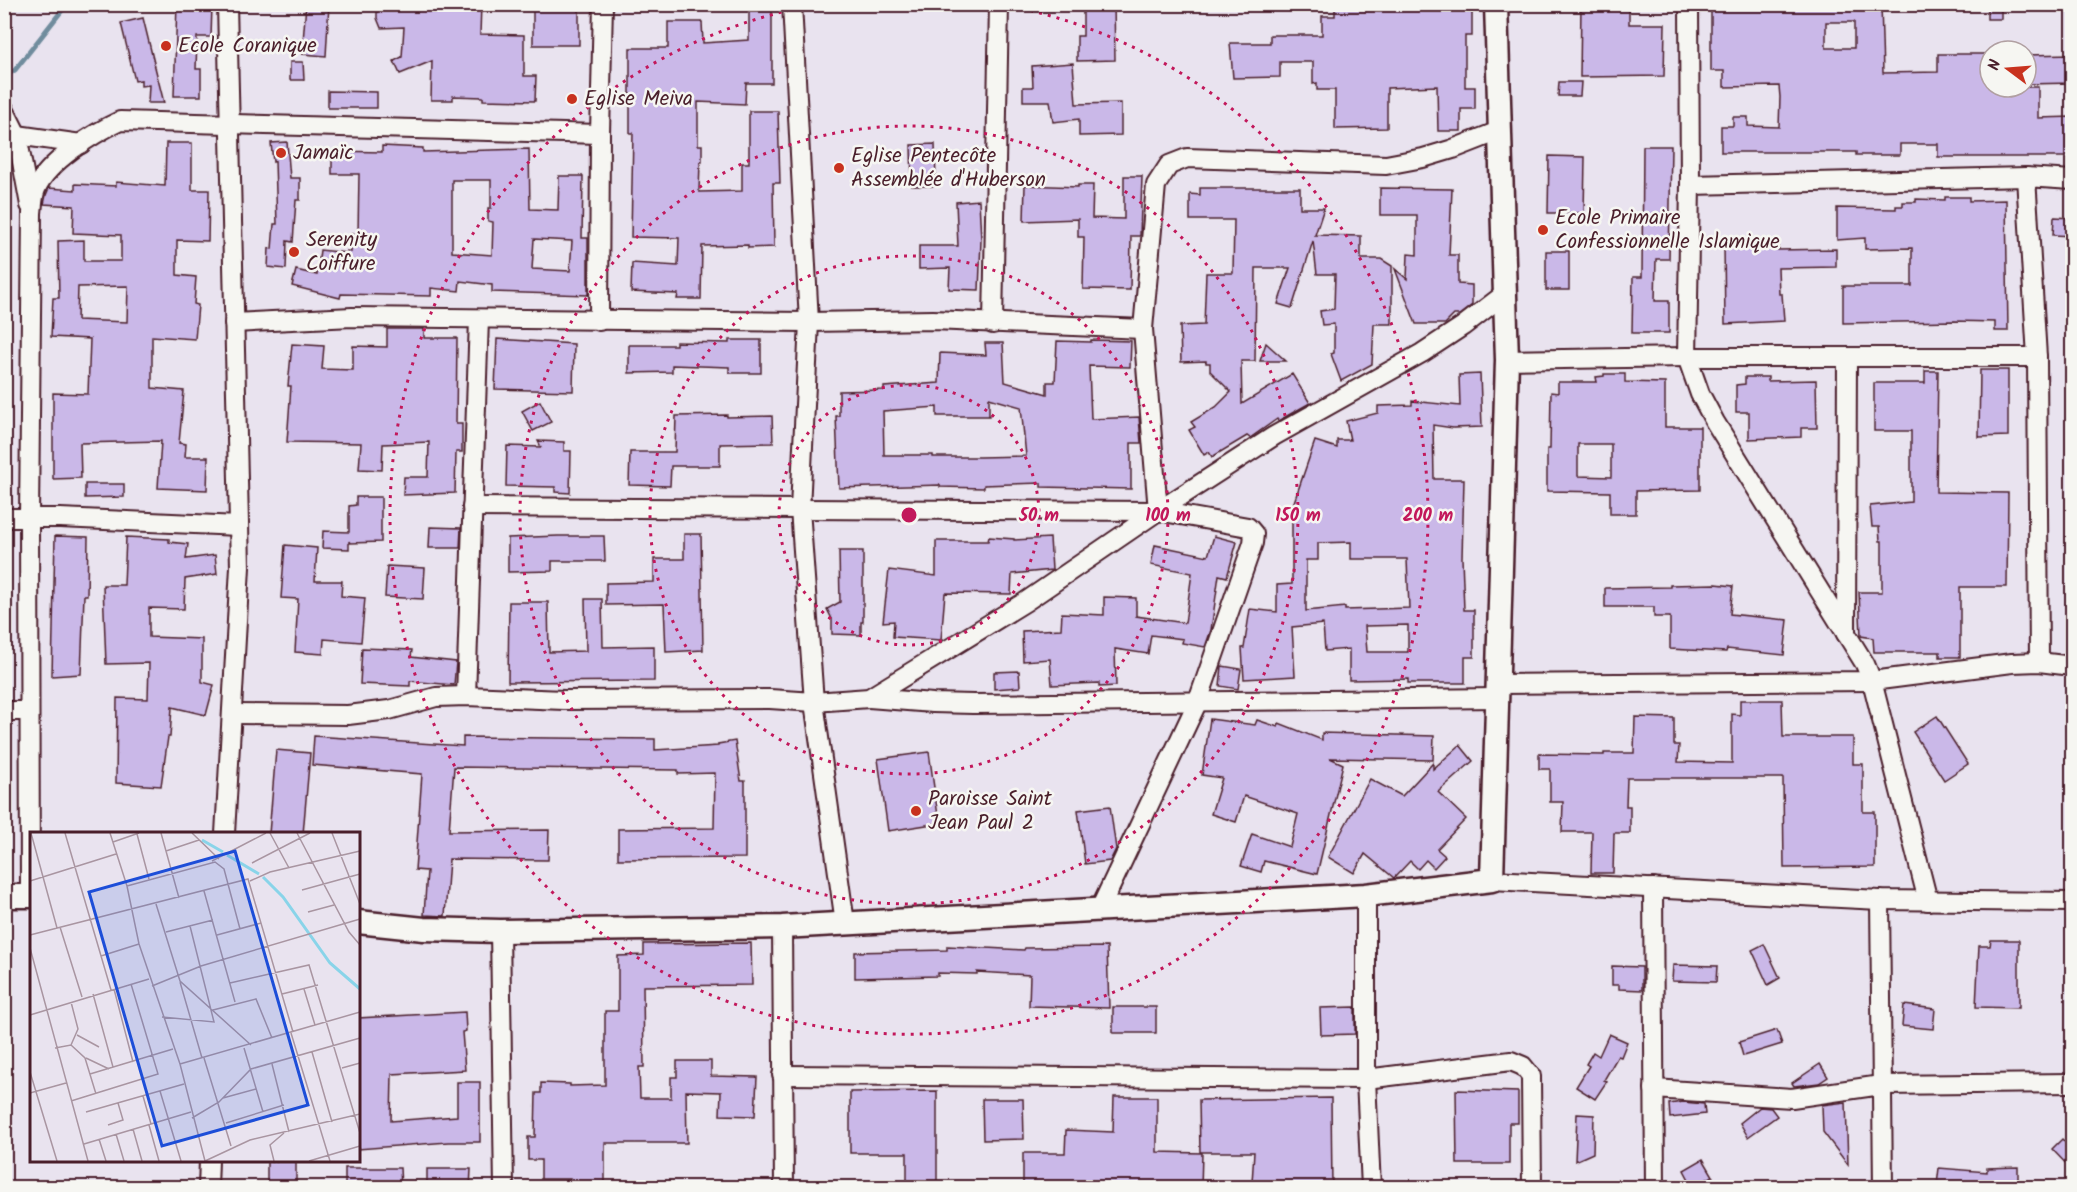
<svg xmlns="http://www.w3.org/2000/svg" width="2077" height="1192" viewBox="0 0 2077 1192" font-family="Kalam,sans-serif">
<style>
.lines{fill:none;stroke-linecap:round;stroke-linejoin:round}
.stream{stroke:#708c9d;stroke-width:5}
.building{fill:#cab8e8;stroke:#4a1f2b;stroke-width:1.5;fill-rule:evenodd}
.minor-casing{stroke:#4a1f2b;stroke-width:22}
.tertiary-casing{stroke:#4a1f2b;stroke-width:27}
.minor{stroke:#f6f6f2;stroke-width:18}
.tertiary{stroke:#f6f6f2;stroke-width:22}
.ring{fill:none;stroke:#c2185b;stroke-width:3;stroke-dasharray:3 6}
.poi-dot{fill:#c8321e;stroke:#f6f6f2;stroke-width:2}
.labels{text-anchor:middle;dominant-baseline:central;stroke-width:5;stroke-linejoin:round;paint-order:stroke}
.poi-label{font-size:21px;fill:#4a1f2b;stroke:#f6f6f2;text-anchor:start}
.inset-river{fill:none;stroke:#89d4e9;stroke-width:3}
.inset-road{fill:none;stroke:#a995a1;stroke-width:1.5}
.view{fill:#1d4ed8;fill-opacity:0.15;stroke:#1d4ed8;stroke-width:3}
.inset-edge{fill:none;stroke:#4a1f2b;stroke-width:3}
.centre{fill:#c2185b;stroke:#f6f6f2;stroke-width:3}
.ring-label{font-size:18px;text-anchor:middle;font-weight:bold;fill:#c2185b;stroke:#f6f6f2;stroke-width:5;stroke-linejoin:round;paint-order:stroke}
</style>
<rect width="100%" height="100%" fill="#e9e3ef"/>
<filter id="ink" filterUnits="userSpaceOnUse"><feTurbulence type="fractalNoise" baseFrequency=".0167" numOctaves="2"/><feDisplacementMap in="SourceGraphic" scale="12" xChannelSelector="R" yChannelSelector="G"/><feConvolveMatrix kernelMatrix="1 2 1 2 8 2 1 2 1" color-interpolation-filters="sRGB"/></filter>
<g filter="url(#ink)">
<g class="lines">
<polyline class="stream" points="4,77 15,70 67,4"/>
</g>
<g class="building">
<polygon points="177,4 212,5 211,37 197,37 196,69 201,69 201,96 174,96"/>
<polygon points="306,4 329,4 326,56 302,54"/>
<polygon points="377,4 481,4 480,34 524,35 524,76 536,76 535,101 483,100 483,97 453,96 453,100 431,100 432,61 400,74 394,61 402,57 404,27 381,28 377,18"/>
<rect x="533" y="4" width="46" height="41"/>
<polygon points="749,4 772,4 772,83 746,83 745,104 698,102 698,145 702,145 702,162 700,162 699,192 742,191 742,163 749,163 749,111 778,111 780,183 773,183 774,247 748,248 748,245 702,246 701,299 677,299 678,294 631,292 632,263 678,266 679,238 631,237 633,133 630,133 630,48 668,48 668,22 702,22 703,43 749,40"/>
<polygon points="1083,4 1114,4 1115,60 1077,61 1077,36 1083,36"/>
<polygon points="1335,4 1472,4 1472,36 1465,36 1465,87 1475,87 1475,109 1461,109 1461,131 1438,131 1437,86 1387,88 1387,128 1335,129 1335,90 1317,90 1317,83 1313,84 1313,62 1280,62 1280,77 1233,78 1230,43 1270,43 1270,35 1322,35 1322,16 1335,16"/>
<path d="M1711,4H1881L1883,73L1938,72V54H1986L1989,87H2038V118L2073,117V157H1938V144H1900V155H1856V152H1721V126H1733V117H1748V126L1779,127L1780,97L1779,86L1724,87V71H1711ZM1826,22H1854V48H1826Z"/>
<rect x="1987" y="4" width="14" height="15"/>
<polygon points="1581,5 1629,5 1629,24 1665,24 1664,76 1580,77"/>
<polygon points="143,18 154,63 164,103 148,103 149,85 141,86 141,80 135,81 121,23"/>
<polygon points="2073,54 2073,83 2026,84 2026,55"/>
<polygon points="290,62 303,62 304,80 290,80"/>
<polygon points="1073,63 1076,104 1121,103 1121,135 1079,136 1079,119 1053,122 1050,101 1023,101 1023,87 1033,87 1032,66"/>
<polygon points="1559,82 1581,82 1580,96 1558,96"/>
<polygon points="328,91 377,92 377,108 328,108"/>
<polygon points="287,142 290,178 300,178 300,200 296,200 293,242 287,241 286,269 268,267 269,248 272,249 274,224 277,224 275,161 273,162 271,143"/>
<path d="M166,143H192V190H209L208,241L177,240V275L196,277L194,304L198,305L195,339L152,336V388L184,391L179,443L186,444L185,457H208L207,490L158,488L161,441L80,443L81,478L53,479V393L88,394L90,339L51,337L53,298H59L58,241L84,240V261H121V235L73,233L74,206L44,204L46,195L49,188L75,190V184L116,186V182L165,186ZM128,286L127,322L77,320L78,287Z"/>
<polygon points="935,144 936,186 912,186 911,145"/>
<path d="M382,146L423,148V152L529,149L530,209L558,210L559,176H583L582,238H588V295L492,292V285L460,281L459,291L431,288V296L341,294L340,298L292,286L296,270L317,275L320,250L347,253V251L351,252V234H358L359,174H332V151L382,152ZM452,180H491V208H488V221L493,222L492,255L452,252ZM534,239L572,241L570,271L532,269Z"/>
<polygon points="1643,146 1671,146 1669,259 1656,259 1655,301 1669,301 1669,333 1632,333 1633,277 1642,277"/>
<polygon points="1549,156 1585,157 1584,213 1548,213"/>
<polygon points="1124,176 1142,176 1140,236 1131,236 1130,290 1083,289 1084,237 1078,237 1078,219 1024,221 1025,185 1078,187 1078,185 1093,185 1092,218 1124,219"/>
<polygon points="1200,188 1300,188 1300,208 1324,208 1315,235 1361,236 1361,259 1381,259 1392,266 1392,324 1374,324 1372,364 1341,381 1331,354 1334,353 1334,324 1322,325 1320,311 1334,309 1335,274 1317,274 1313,241 1292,308 1278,304 1290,268 1256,268 1255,361 1241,361 1242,404 1292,374 1310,403 1278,421 1277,419 1250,438 1247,436 1212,457 1209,452 1204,455 1189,430 1195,427 1191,422 1216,407 1231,392 1210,371 1210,363 1206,363 1206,361 1181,362 1180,326 1204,325 1206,273 1233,273 1234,220 1190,220 1190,194 1200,195"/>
<polygon points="1380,188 1452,189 1449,255 1458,255 1458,284 1472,285 1472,305 1459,315 1454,315 1445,324 1416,324 1395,269 1407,279 1408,254 1417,255 1417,215 1380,215"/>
<polygon points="1945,197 1969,197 1969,201 2006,200 2008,331 1995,331 1995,322 1954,321 1843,323 1843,286 1912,286 1912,248 1865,249 1865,238 1837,240 1837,208 1896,209 1896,206 1903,206 1903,202 1916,202 1916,199 1945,200"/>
<polygon points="979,200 981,240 979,290 949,289 950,268 919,269 919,246 958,246 956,202"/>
<polygon points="2054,217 2073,218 2073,236 2053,235"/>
<polygon points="1778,242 1778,250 1836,249 1836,267 1778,268 1779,294 1782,294 1784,321 1725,324 1724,244"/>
<rect x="1546" y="251" width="23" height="39"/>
<polygon points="387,329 424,329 424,338 457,338 456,424 462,424 462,452 456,452 455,493 403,495 404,477 428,477 429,442 383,444 382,470 359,469 361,443 287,442 291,386 288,386 292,344 324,346 322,369 353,370 353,346 387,347"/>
<polygon points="497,339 574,344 573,391 495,389"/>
<polygon points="729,340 761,340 761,373 729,373 729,367 672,365 672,372 629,373 629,345 676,345 676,342 729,343"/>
<path d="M1091,340L1131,341L1130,367L1089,366L1091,419L1139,417L1141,443H1131V489L1041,487V483L984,485V488L940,487V485L839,488L836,416H839V391L884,390V387L939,383L940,353L986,355L985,343H1003L1005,382L1047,394V382H1055L1057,341L1091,342ZM989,398L1021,407L1026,456L980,457H933V455H884L883,411L937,407V416H989Z"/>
<polygon points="1266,343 1286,361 1260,361"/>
<polygon points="1980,370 2008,370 2008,436 1979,437"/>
<polygon points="1925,371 1938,371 1936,492 2008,493 2007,587 1960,587 1960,657 1940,657 1940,652 1874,652 1873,638 1861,636 1859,592 1882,592 1882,541 1880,541 1879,527 1872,527 1870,506 1911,502 1911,431 1874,431 1874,383 1925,383"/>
<path d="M1480,374L1482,427L1453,428L1433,425L1434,479H1464L1462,558L1464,610H1474V657H1465V683H1408V679L1349,680V649L1325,651L1323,624L1292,627L1295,676L1244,679L1242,648H1244L1250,609L1277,612V585L1292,584V508L1315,441L1337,448V440H1350L1346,421L1378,413V406L1412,405V401L1460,406L1459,375ZM1351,542V559H1407L1409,608L1345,610V607L1306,611V560H1318V543ZM1408,625V652H1367L1365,626Z"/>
<path d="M1604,374H1625V382L1665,383V427H1700V490L1636,491V514H1610V492L1547,491V449H1550L1551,392L1558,393V382H1597L1596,377L1604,376ZM1578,444H1611V477L1578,476Z"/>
<polygon points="1745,377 1768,377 1768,381 1816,380 1817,428 1801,428 1801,437 1749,439 1749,412 1736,412 1736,385 1745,384"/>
<polygon points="540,401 551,422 533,431 522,411"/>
<polygon points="727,415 727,417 772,416 773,443 720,444 720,466 671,466 670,486 629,485 630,452 675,452 676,416"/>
<polygon points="538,441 564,442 564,451 571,451 570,493 555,492 555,487 506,486 507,446 541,447"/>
<polygon points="85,484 124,484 124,497 85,498"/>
<polygon points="356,497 381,497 381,542 350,543 349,541 349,549 322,548 323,531 349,532 349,506 356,505"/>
<polygon points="430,527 461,528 460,548 429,548"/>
<polygon points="684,534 701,534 703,650 666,652 664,604 606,605 606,583 654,582 654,559 684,559"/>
<polygon points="55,536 88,537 87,595 84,595 81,674 52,676"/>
<polygon points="558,536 604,536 605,561 552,561 552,571 508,572 508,538"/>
<polygon points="1214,536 1237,542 1227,577 1219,575 1211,630 1205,647 1182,643 1183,639 1151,635 1148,654 1115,649 1116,686 1099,687 1099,683 1052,685 1050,659 1023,661 1022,631 1061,629 1062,613 1104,615 1104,597 1136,598 1136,616 1185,623 1192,573 1151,565 1155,545 1208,556"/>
<polygon points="126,537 169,539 169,542 188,544 186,559 215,555 217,574 185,579 184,609 149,608 149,637 202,639 202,682 214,685 206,715 172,707 170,737 168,737 161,786 116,783 117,698 148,699 149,663 106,664 103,585 124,585"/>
<polygon points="989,537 1014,539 1014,540 1050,538 1052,570 1012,574 1011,594 945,593 941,640 893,637 894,621 883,622 889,570 936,576 936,541 988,541"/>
<polygon points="285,545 317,548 315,581 342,581 341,596 365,598 361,642 324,639 323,654 295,652 298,599 281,598"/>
<polygon points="839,551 863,551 863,622 861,622 861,635 832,634 832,619 827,609 840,602"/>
<polygon points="387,566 425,568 423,599 385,597"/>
<polygon points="1716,584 1733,586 1730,614 1788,620 1784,655 1727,649 1726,652 1670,649 1670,617 1654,617 1654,607 1605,607 1605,588 1670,587 1670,585"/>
<polygon points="585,599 602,599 603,647 654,646 654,681 508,682 509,602 548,602 549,652 586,651"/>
<polygon points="362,648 412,650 411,657 456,662 454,685 410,681 410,686 360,684"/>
<polygon points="1222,666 1241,669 1238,689 1220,686"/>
<polygon points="1019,671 1020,687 994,689 994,672"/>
<polygon points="1740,700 1782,700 1783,737 1853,737 1853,764 1863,764 1863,812 1875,812 1875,867 1784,868 1783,778 1627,778 1626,806 1630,806 1630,833 1614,833 1613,873 1591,873 1592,832 1562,832 1563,802 1550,802 1550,769 1539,769 1539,754 1604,755 1604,753 1634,753 1635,717 1674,718 1674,745 1679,745 1678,762 1732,763 1732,714 1740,715"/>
<polygon points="1937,716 1968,764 1944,780 1913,732"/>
<polygon points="1210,719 1255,725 1257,720 1278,727 1279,723 1322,740 1322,733 1434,736 1433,760 1330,758 1343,764 1317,874 1264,861 1261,872 1241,866 1252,834 1290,847 1298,814 1244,796 1236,822 1211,814 1222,778 1202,775"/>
<polygon points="314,736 463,746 463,737 655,739 655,750 718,746 718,744 735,741 741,781 745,781 745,858 618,859 618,829 714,828 715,773 678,774 678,770 454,767 449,831 549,830 548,860 449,859 445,916 424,915 427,871 415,870 422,774 312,765"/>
<polygon points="1460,745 1473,761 1438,792 1466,819 1437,849 1445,856 1434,868 1426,860 1418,869 1410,861 1394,878 1365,854 1354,873 1328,857 1370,779 1402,796 1433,763 1433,769"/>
<polygon points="276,750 310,753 303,834 269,834"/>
<polygon points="929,752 939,823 888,831 878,759"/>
<polygon points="1110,806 1116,849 1110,861 1085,864 1078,810"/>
<polygon points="1991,940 2019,940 2019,1008 1976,1007 1979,946 1990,946"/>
<polygon points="751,943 752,985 643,986 644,1067 639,1067 640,1098 671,1098 671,1077 677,1077 677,1061 711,1061 711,1076 757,1077 755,1116 720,1115 721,1092 686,1091 687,1143 605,1143 605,1188 569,1188 570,1179 541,1179 541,1160 528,1160 528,1137 535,1137 536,1093 541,1093 541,1083 570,1084 570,1086 605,1085 605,1011 618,1011 618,956 644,955 644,944"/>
<polygon points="1764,944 1780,978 1768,985 1752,950"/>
<polygon points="947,946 1024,950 1025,948 1107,947 1109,1008 1029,1006 1030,975 977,972 977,974 938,973 938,976 855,978 855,952 947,950"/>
<polygon points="1673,965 1717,966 1716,982 1672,981"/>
<polygon points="1612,966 1642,967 1642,990 1619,989 1619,985 1612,985"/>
<polygon points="1904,1005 1935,1009 1933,1029 1902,1026"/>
<rect x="1113" y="1007" width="43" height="26"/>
<polygon points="1355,1007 1355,1034 1321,1035 1320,1008"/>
<polygon points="465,1012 466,1031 462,1032 465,1070 392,1074 391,1121 457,1116 457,1082 480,1082 480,1142 448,1142 358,1149 358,1018"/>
<polygon points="1777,1030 1782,1044 1743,1056 1739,1042"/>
<polygon points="1609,1034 1627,1042 1621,1057 1618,1056 1604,1080 1607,1081 1595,1099 1576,1087 1589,1066 1586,1064 1593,1052 1599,1056"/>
<polygon points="1820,1064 1828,1077 1819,1083 1794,1086 1792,1083"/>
<polygon points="1456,1090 1518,1092 1518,1123 1509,1123 1509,1164 1457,1164"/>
<polygon points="937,1091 937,1186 907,1186 907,1153 850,1153 850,1092"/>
<polygon points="1114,1097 1157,1097 1157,1152 1202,1153 1201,1188 1023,1188 1023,1153 1065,1153 1066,1130 1113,1132"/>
<polygon points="1331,1098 1332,1188 1289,1188 1289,1185 1252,1183 1254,1152 1200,1152 1199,1100"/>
<polygon points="982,1099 1023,1099 1024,1139 983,1140"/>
<polygon points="1683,1102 1704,1104 1705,1114 1670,1118 1669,1104"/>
<polygon points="1846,1102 1848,1165 1823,1132 1822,1105"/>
<polygon points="1760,1107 1771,1108 1777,1116 1748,1137 1740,1123"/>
<polygon points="1577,1114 1594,1115 1593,1153 1575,1161"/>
<polygon points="2062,1139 2073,1151 2073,1171 2052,1149"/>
<polygon points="1703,1159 1713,1176 1693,1187 1684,1170"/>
<rect x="267" y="1161" width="29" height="27"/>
<polygon points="2018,1167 2018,1188 1964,1188 1937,1185 1939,1168 1987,1172 1987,1168"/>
<polygon points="345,1168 400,1168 401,1188 345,1188"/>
<polygon points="427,1169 471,1169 470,1188 427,1188"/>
</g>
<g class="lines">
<defs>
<g id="minor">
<polyline points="792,4 809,322 800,509 814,702 845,923"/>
<polyline points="1689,4 1690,185 1687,357 1700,394 1715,422 1865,664 1872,681 1928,901"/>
<polyline points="4,109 17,135 30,205"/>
<polyline points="4,141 17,135 81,144"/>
<polyline points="2026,177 2037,357 2039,662"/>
<polyline points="1690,185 2026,177 2072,180"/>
<polyline points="599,321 600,134 603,4"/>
<polyline points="234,323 352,317 809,322 933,320 1143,329"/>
<polyline points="993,324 999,4"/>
<polyline points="1507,360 1687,357 2037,357"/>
<polyline points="472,507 1158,511 1248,527 1254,534 1253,543 1198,701 1100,909"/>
<polyline points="1158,511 1143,329 1156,185 1169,165 1187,158 1386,165 1423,158 1453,149 1499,131"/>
<polyline points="4,518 60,518 239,526"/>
<polyline points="1846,634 1847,357"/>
<polyline points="1497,684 1872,681 2012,663 2039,662 2072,666"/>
<polyline points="466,696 479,319"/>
<polyline points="869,698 933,703 973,704 1497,698"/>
<polyline points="4,711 29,711"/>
<polyline points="233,714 348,715 389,710 436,697 466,696 564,700 770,699 814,702 869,698 1025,602 1158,511 1274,436 1422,353 1463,326 1506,293"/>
<polyline points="225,834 240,567 227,4"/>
<polyline points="1492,880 1880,900 2072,902"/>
<polyline points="1653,888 1655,1188"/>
<path d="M30,895L29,518L32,213C33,205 33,196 36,189C47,162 94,133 120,121L600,134"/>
<polyline points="1366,895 1366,1079 1371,1188"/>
<polyline points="1880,900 1883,1188"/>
<polyline points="782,927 784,1188"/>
<polyline points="500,931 504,1188"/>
<polyline points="782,1075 1366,1079 1511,1061 1523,1066 1531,1076 1532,1188"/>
<polyline points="1654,1089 1792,1098 1881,1085 2072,1083"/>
<polyline points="208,1188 209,1160"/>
</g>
<g id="tertiary">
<polyline points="4,896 32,896"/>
<polyline points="358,922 424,929 500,931 782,927 1366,895 1492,880 1507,360 1496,4"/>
</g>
</defs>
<use href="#minor" class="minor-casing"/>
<use href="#tertiary" class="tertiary-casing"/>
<use href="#minor" class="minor"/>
<use href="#tertiary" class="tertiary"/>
</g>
</g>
<g class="ring">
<circle cx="909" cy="515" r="130"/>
<circle cx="909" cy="515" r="259"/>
<circle cx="909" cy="515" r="389"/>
<path d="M1004 5A519 519 0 1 1 814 5"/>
</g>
<g class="poi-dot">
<circle cx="166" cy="46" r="6"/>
<circle cx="572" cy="99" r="6"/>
<circle cx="281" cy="153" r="6"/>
<circle cx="839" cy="168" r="6"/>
<circle cx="1543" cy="230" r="6"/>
<circle cx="294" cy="252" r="6"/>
<circle cx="916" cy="811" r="6"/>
</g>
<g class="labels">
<g class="poi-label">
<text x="178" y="46">Ecole Coranique</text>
<text x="584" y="99">Eglise Meiva</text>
<text x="293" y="153">Jamaïc</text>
<text x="851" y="156">Eglise Pentecôte<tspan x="851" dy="24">Assemblée d'Huberson</tspan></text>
<text x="1555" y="218">Ecole Primaire<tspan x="1555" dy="24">Confessionnelle Islamique</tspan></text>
<text x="306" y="240">Serenity<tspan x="306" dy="24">Coiffure</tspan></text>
<text x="928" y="799">Paroisse Saint<tspan x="928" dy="24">Jean Paul 2</tspan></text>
</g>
</g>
<g transform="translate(30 832)">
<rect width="330" height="330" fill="#e9e3ef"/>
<path class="inset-river" d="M172,8L193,20M197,23L229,42M233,45L253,65L300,131L330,157"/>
<path class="inset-road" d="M1,1L27,96M35,1L81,158M80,1L97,54L109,112L150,232L175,329M131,1L149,66M162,1L189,27M240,1L259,36M267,1L319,100L330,113M302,1L330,72M107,2L119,47M83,10L109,1M136,19L169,8M182,29L236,1M222,31L280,1M0,49L86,22M220,49L240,40L330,19M97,54L185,30L194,37L210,97M272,58L330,42M174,59L205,170M126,72L150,149L221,213M278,80L304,73M30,95L52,165M136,100L183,88M0,103L218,47L263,200M187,103L231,91M0,116L58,329M71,124L109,112M150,150L172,226M200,151L279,133L330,301M122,154L171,134L330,87M84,157L103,230M274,157L285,193M63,162L83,235M252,162L288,153M41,170L48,197L41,213M183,178L226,167L242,206M0,183L119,147M132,185L184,190L160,94M261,201L300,329M47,203L69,215M25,216L41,213L55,226L66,262M214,216L233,280M282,220L302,290M56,226L79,237M174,226L201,314M150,232L330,180M242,232L259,300M312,236L330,231M0,240L27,329M60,242L143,217M130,259L151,329M0,261L36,251M113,264L121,292M193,266L226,257M41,269L128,242L101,152M56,280L154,252M162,286L189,270L221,237L330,206M196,291L254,273M78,293L93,288L88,271M119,293L129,329M103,297L112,329M86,302L94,329M69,307L76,329M54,312L161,280M175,329L220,308L330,282M244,329L240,313L254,301M279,329L330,314"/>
<path class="view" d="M205,19L278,273L132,314L59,60Z"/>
<rect width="330" height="330" class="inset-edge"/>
</g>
<circle cx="909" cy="515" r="9" class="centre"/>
<g class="ring-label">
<text x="1039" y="521">50 m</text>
<text x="1168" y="521">100 m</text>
<text x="1298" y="521">150 m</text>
<text x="1428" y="521">200 m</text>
</g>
<rect width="2077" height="1192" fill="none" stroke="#f6f6f2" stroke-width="24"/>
<rect x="12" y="12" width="2053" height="1168" fill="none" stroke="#4a1f2b" stroke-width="2" filter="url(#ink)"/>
<g transform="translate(2008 69) rotate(286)"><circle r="28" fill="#f6f6f2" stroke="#b1a0a2" stroke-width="1.5"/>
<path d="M0-4.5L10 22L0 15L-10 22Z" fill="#c8321e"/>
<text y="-9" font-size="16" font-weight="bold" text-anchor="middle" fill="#4a1f2b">N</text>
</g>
</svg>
